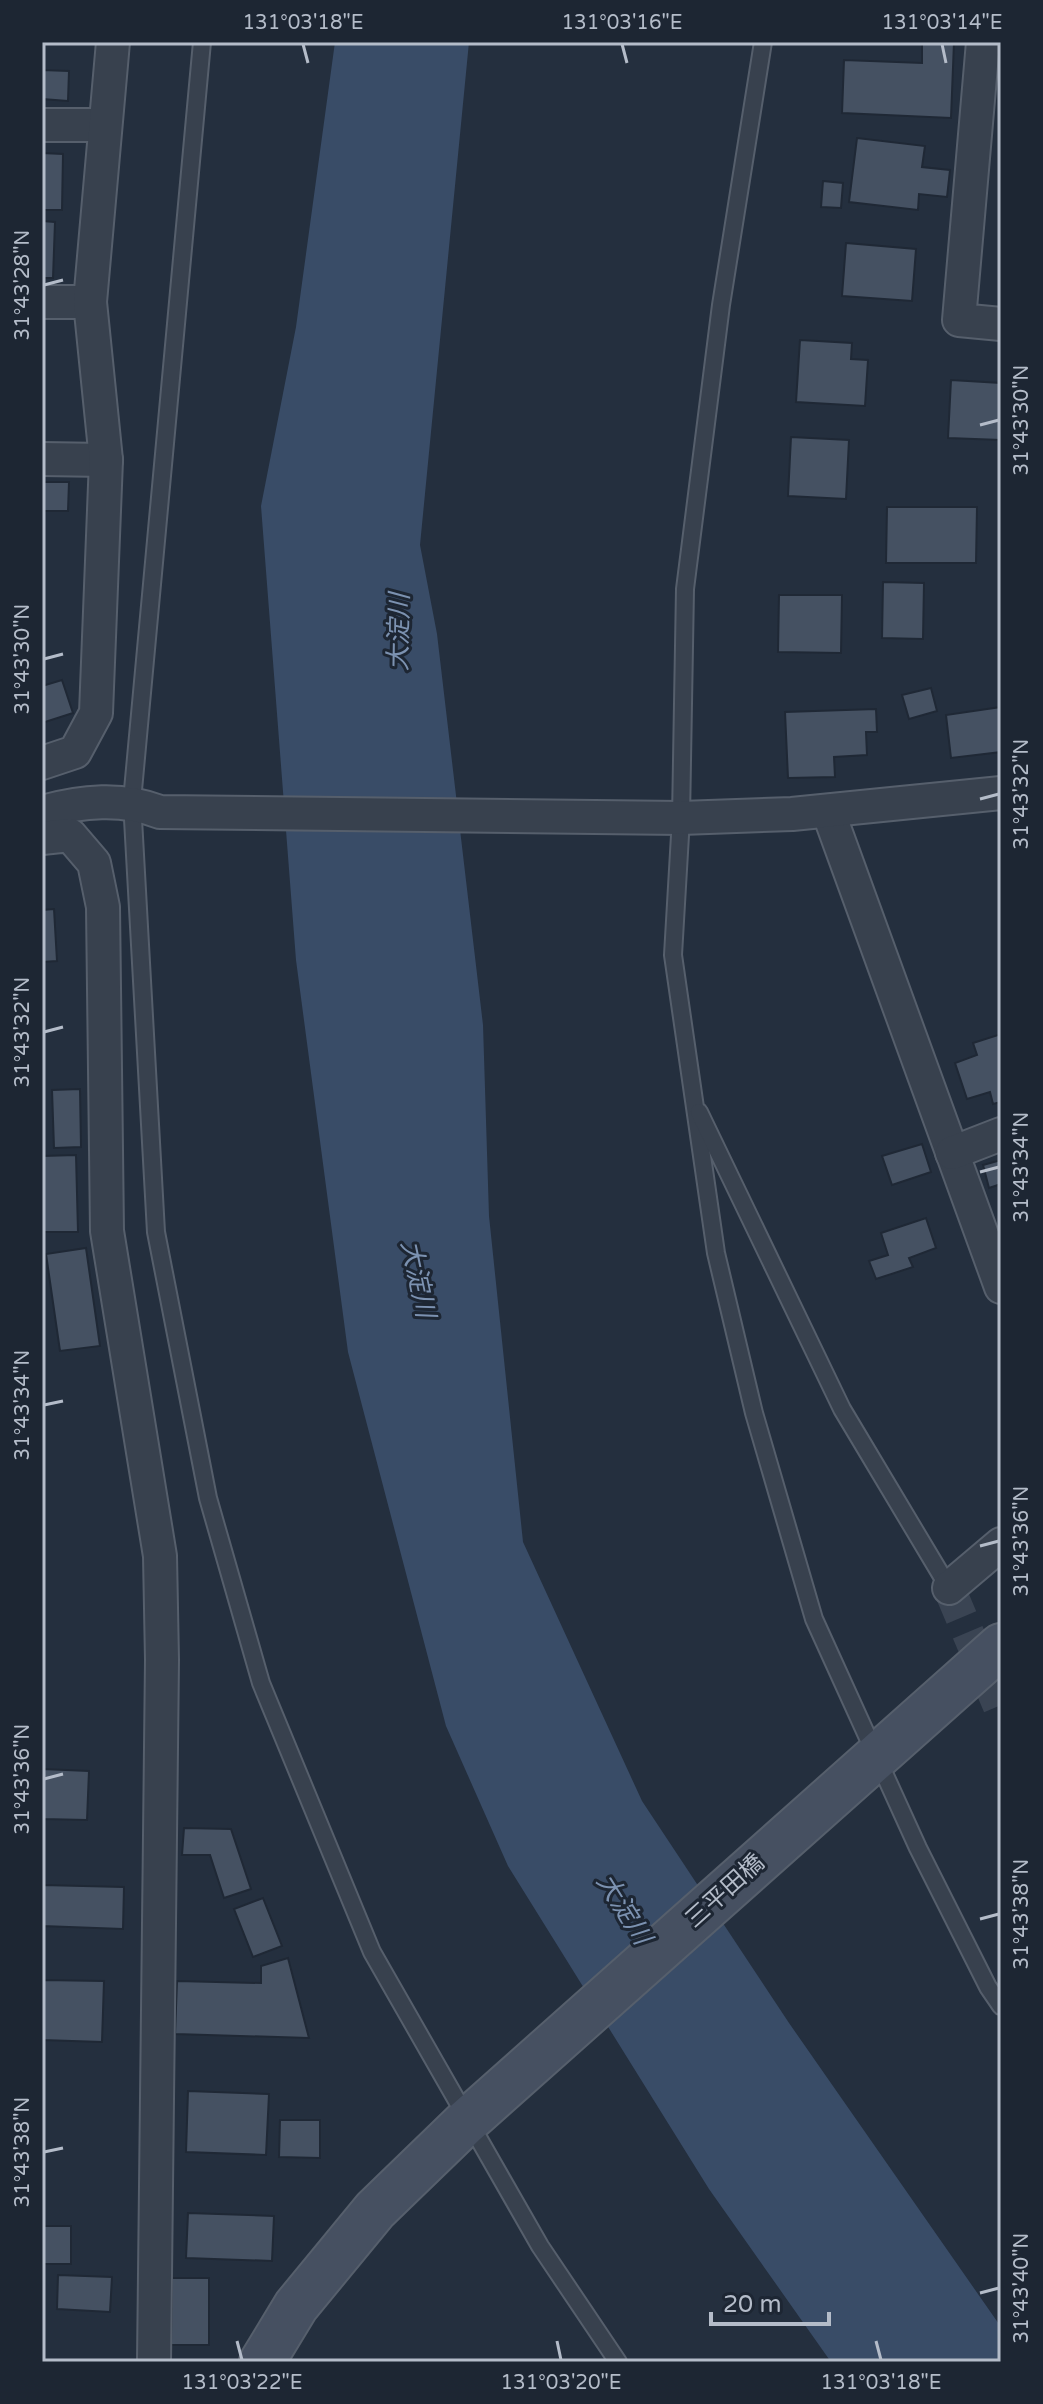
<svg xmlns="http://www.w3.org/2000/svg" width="1043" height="2404" viewBox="0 0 1043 2404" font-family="'Varela Round','Noto Sans JP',sans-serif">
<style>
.water{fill:#394c67}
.building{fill:#455162;stroke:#1f2835;stroke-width:2}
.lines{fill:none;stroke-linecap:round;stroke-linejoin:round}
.street-tunnel{stroke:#3a4453;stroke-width:32;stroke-dasharray:32 16;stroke-linecap:butt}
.lane-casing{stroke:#565f6c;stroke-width:20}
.street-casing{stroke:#565f6c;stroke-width:36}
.secondary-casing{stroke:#565f6c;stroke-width:48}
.lane{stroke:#38414e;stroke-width:16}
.street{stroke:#38414e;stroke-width:32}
.secondary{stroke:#465061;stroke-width:44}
.ticks{fill:none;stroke:#b4bcc9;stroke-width:3}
.labels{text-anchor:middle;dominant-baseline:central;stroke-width:6;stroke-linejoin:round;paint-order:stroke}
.street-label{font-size:24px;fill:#b4bcc9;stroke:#1d2633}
.water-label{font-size:26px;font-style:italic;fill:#7c92b1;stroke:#1d2633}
.neatline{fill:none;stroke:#b4bcc9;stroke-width:3}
.ticks-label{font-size:20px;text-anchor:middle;fill:#b4bcc9}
</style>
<rect width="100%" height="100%" fill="#242f3e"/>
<polygon class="water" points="335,42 469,42 420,545 437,634 483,1025 489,1216 523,1542 642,1801 789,2023 1001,2327 1001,2362 831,2362 709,2189 508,1866 446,1726 348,1352 296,960 261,506 296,327"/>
<g class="building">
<polygon points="922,42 954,42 951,118 842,113 844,60 922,63"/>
<polygon points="42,70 69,71 68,101 42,99"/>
<polygon points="857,138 925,146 922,167 950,170 947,197 919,194 918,210 849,202"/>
<polygon points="42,153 63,154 62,210 42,210"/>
<polygon points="823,181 843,183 841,208 821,207"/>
<polygon points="42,221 55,222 53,278 42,278"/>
<polygon points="846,243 916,249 912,301 842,296"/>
<polygon points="800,340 852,343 851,359 868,360 865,406 796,402"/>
<polygon points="951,380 1001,383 1001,440 948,438"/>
<polygon points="791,437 849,440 846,499 788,496"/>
<polygon points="42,482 69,482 68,511 42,511"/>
<polygon points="887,507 977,507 976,563 886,563"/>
<polygon points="883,582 924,583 923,639 882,638"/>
<polygon points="779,595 842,595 841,653 778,652"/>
<polygon points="62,680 73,713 42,723 42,686"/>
<polygon points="931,688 937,711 909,719 902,695"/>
<polygon points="1001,707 1001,752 951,758 946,715"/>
<polygon points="876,709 877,732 866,732 867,755 834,757 835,777 788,778 785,712"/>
<polygon points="54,909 57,961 42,962 42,910"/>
<polygon points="1001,1034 1001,1102 993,1104 990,1092 967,1099 955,1063 977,1055 973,1043"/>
<polygon points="80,1089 81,1147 54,1148 52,1090"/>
<polygon points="922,1144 931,1172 892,1185 882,1156"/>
<polygon points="76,1155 78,1232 42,1232 42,1156"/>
<polygon points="1001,1160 1001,1184 989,1188 983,1165"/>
<polygon points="926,1218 936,1248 909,1258 913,1267 876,1279 869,1261 888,1255 881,1233"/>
<polygon points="86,1248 100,1346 60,1351 46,1254"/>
<polygon points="42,1769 89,1771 87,1820 42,1819"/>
<polygon points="184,1828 231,1829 251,1889 224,1898 210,1855 182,1855"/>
<polygon points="42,1885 124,1887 123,1929 42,1926"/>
<polygon points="263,1898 282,1946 253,1957 234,1909"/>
<polygon points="288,1958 309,2038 175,2034 177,1981 261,1983 261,1966"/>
<polygon points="43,1980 104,1981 102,2042 42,2040"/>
<polygon points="188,2091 269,2094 266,2155 186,2152"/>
<polygon points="280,2120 320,2120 320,2158 279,2157"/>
<polygon points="188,2213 274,2216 272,2261 186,2258"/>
<rect x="42" y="2226" width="29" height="38"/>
<polygon points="58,2275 112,2277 110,2312 57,2309"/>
<polygon points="172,2278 209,2278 209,2345 171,2345"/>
</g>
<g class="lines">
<polyline class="street-tunnel" points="949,1588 1001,1711"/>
<defs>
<g id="lane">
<polyline points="202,42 132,801 156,1232 208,1498 261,1683 372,1952 540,2246 618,2362"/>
<polyline points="763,42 721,305 685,589 681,818 673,955 716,1253 754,1413 814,1619 918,1848 988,1987 1001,2006"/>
<polyline points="699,1112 842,1409 949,1588"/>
</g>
<g id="street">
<polyline points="983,42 959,320 1001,324"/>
<polyline points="42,125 105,125"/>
<polyline points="42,302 90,302"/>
<polyline points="42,459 106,460"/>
<polyline points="42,763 75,752 96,713 106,460 90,302 113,42"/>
<polyline points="828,811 1001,1287"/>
<path d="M42,812C82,801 122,797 160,812L681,818L792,814L1001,793"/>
<polyline points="42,838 70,835 94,863 103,907 107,1231 160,1556 162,1660 154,2362"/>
<polyline points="952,1153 1001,1134"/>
<polyline points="949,1588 1001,1544"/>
</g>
<polyline id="secondary" points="262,2362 296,2306 375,2210 466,2122 1001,1646"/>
</defs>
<use href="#lane" class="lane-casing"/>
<use href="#street" class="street-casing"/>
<use href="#secondary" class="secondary-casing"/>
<use href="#lane" class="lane"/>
<use href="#street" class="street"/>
<use href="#secondary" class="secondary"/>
</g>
<path class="ticks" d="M303,44L308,63M622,44L627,63M942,44L946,63M44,285L63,280M980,425L999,420M44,659L63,654M980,799L999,794M44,1032L63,1027M980,1172L999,1167M44,1405L63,1401M980,1546L999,1541M44,1779L63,1774M980,1919L999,1914M44,2152L63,2148M980,2293L999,2288M237,2341L242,2360M557,2341L561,2360M876,2341L881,2360"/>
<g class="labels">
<g class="street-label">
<text transform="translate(725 1891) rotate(-42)">三平田橋</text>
</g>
<g class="water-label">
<text transform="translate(399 632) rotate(-89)">大淀川</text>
<text transform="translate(418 1279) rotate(78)">大淀川</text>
<text transform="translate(624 1909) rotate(58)">大淀川</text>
</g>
</g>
<rect width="1043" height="2404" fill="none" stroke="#1d2633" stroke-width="88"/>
<path d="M711 2312v12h118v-12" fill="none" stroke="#b4bcc9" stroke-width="4"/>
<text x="723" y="2312" font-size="24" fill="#b4bcc9" stroke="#1d2633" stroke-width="6" paint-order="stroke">20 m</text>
<rect x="44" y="44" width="955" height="2316" class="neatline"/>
<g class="ticks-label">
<text x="303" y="29">131°03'18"E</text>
<text x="622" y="29">131°03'16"E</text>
<text x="942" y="29">131°03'14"E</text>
<text transform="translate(22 285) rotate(-90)" y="7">31°43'28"N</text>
<text transform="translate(1021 420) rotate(-90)" y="7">31°43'30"N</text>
<text transform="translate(22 659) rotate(-90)" y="7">31°43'30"N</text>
<text transform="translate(1021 794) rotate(-90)" y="7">31°43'32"N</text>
<text transform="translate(22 1032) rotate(-90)" y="7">31°43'32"N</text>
<text transform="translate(1021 1167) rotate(-90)" y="7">31°43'34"N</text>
<text transform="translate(22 1405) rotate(-90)" y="7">31°43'34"N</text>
<text transform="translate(1021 1541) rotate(-90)" y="7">31°43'36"N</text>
<text transform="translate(22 1779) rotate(-90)" y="7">31°43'36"N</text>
<text transform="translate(1021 1914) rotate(-90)" y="7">31°43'38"N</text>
<text transform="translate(22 2152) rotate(-90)" y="7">31°43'38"N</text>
<text transform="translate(1021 2288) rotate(-90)" y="7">31°43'40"N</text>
<text x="242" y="2389">131°03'22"E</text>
<text x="561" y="2389">131°03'20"E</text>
<text x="881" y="2389">131°03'18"E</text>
</g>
</svg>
